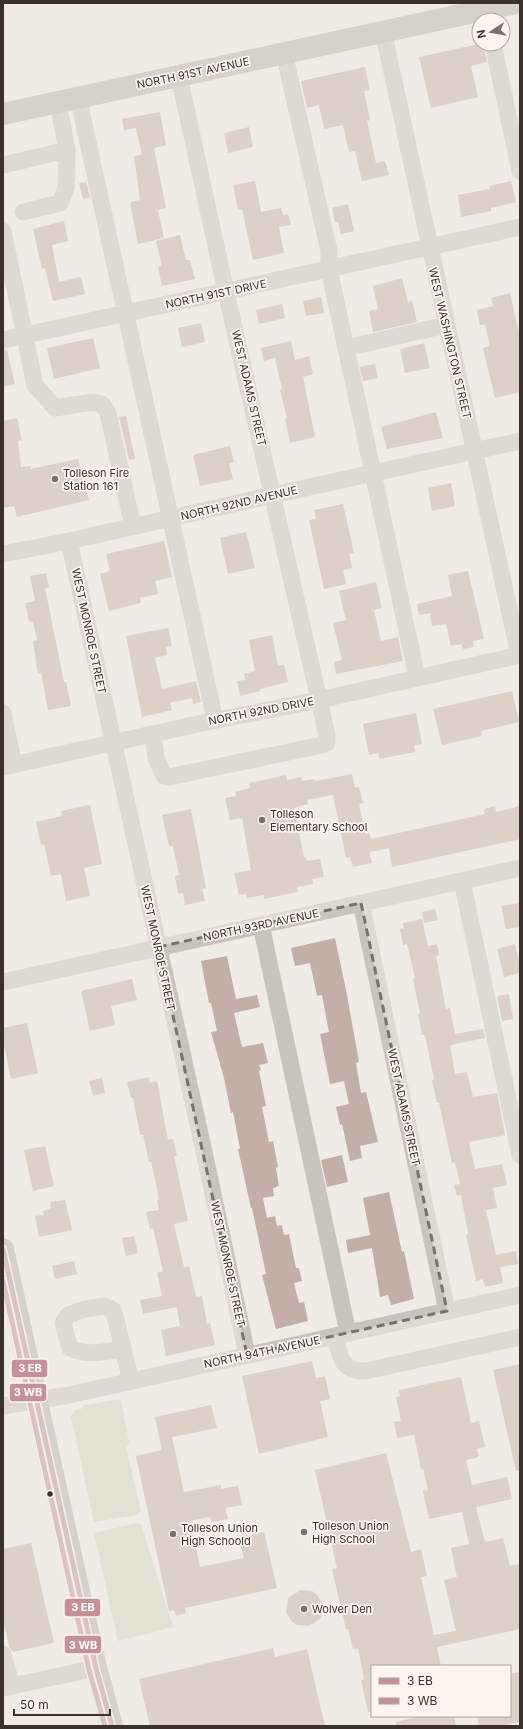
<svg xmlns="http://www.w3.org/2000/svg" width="523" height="1729" viewBox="0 0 523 1729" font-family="Inter,sans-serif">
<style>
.green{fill:#d1d6bf}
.building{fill:#c3afa7}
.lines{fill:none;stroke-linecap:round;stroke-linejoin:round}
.minor{stroke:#c9c3be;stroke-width:17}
.major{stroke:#b8b1ad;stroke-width:22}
.bus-1-casing{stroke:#fbf5ee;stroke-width:8}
.bus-2-casing{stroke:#fbf5ee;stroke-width:8}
.bus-1{stroke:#c49197;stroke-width:5}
.bus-2{stroke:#c49197;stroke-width:5}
.marked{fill:none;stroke:#7a716c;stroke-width:3;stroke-dasharray:8 5;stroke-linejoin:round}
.poi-dot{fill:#7a716c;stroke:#fbf5ee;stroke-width:1.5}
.bus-dot{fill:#3b302b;stroke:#fbf5ee;stroke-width:1.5}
.labels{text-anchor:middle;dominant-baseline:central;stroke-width:3.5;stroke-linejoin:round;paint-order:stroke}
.street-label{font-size:11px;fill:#3b302b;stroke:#fbf5ee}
.poi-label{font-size:11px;fill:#3b302b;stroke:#fbf5ee;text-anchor:start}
.line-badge{stroke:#fbf5ee;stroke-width:1.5}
.badge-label{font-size:11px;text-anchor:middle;font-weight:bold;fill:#fff}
</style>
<rect width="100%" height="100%" fill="#f0ebe5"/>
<g class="green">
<polygon points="121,1399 129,1442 126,1448 141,1511 137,1515 94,1522 71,1417 75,1410 81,1409 85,1405"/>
<polygon points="137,1523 141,1524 173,1627 118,1641 94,1533"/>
</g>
<g class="building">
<polygon points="479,44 483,44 487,62 471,66 478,97 431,108 419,57"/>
<polygon points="365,67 370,90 364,91 370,120 367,121 376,163 385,161 389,175 362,181 355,151 349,152 343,125 324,129 319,105 307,108 301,81"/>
<polygon points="160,112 166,145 154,148 166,208 158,210 164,238 138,244 130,202 140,200 134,156 142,155 136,128 124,130 122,119"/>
<polygon points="249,127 253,147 228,153 224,133"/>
<polygon points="255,181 261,212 281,208 283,215 288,214 291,225 279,227 284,253 253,260 242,209 238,210 233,185"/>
<polygon points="511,181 516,202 491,208 491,211 461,217 458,195 490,189 489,186"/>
<polygon points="86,182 90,197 83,199 79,183"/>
<polygon points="348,204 354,231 341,234 338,222 335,222 332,208"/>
<polygon points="64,221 68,241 52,245 59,282 81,277 85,294 53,301 45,268 42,269 33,229"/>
<polygon points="180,235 186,260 190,260 195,279 162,286 158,267 162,266 156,241"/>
<polygon points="402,278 408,302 412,301 417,322 373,332 369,311 378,309 373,286"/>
<polygon points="510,293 520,337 520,392 495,398 483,348 490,346 485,324 480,325 477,310 493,306 491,298"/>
<polygon points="321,297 324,313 306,316 303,301"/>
<polygon points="282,304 285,318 259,324 256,310"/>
<polygon points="201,323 205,342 182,347 178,328"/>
<polygon points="93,338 100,368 54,379 47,348"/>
<polygon points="291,341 295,360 309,356 313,374 303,377 315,437 290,443 285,418 287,418 280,390 282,389 275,358 264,361 261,348"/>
<polygon points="424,343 430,368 405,373 400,349"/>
<polygon points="7,350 15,384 3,387 3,351"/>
<polygon points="375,364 378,378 363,381 360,367"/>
<polygon points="436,412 443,438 387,449 381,427"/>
<polygon points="126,416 135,459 129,460 119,417"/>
<polygon points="17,418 22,440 18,441 21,467 31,466 30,469 78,459 89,500 17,517 14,506 3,508 3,421"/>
<polygon points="230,446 234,462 229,463 233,479 200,486 193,455"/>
<polygon points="451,483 455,506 432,511 428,488"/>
<polygon points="343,504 354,553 349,554 352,568 343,570 346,584 324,589 309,520 316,519 314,510"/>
<polygon points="246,532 255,568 228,574 220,538"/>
<polygon points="164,541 172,577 155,581 158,594 140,598 141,603 109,611 100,574 110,571 106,554"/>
<polygon points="468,571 484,639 473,641 474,647 463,649 461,644 451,646 446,624 432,626 430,613 419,615 417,604 452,596 448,575"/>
<polygon points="46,573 49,588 45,588 64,682 66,682 71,706 48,710 41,673 38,674 33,641 37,640 33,621 29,622 25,603 35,601 30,576"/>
<polygon points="376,582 382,608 374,610 381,641 398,637 403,661 336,674 334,662 342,660 333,623 346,620 339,591"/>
<polygon points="168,628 172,646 166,647 167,655 155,658 162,689 196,681 201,702 193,704 192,698 170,703 172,710 142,717 126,636"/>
<polygon points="272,635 278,666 284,664 288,682 260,689 260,691 240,696 237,681 245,680 244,674 255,671 249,640"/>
<polygon points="512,691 519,722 481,731 482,736 442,745 433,709"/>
<polygon points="416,713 422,744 414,745 415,752 379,759 378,753 369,755 363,724"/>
<polygon points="352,774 355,788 359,787 363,803 359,804 365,834 369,833 371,839 485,814 484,809 495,806 496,812 520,806 520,839 392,867 389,848 369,852 372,863 353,867 350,857 346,858 333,795 307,800 308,804 294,808 304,857 306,857 307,861 320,859 324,877 312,879 313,884 297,887 298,892 264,899 264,895 247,898 246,894 239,895 234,873 251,870 242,818 230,820 225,798 236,796 235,792 250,788 249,783 286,775 287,780 301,777 302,781 314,779 315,781"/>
<polygon points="90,805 102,864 84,868 90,896 66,901 61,874 51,876 44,844 41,845 36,822 62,816 61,811"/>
<polygon points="191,809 206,888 202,889 205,901 185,905 183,893 178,894 175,876 179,875 173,846 169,846 162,815"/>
<polygon points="520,903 520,927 506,929 501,906"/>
<polygon points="435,909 438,920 424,923 422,912"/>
<polygon points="422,919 428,946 437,944 439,955 436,956 446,1009 450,1008 455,1034 483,1029 485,1038 450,1045 455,1074 467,1072 473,1097 497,1093 505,1135 469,1142 475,1169 502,1164 507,1185 493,1188 497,1208 486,1210 496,1255 516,1251 518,1264 500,1267 503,1283 485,1287 483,1279 476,1281 466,1235 468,1234 461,1195 457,1196 454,1185 460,1184 455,1162 452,1163 439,1103 437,1103 432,1080 434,1079 425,1035 422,1035 418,1014 420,1014 413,979 415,978 407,944 403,945 400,929 404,928 403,923"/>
<polygon points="335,938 347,995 359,1062 356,1063 361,1093 366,1092 378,1142 360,1146 362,1158 350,1161 342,1124 340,1125 336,1107 349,1104 344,1081 330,1084 320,1034 329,1032 322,995 317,996 310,963 295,966 291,948"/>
<polygon points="515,944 520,966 520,973 504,977 497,949"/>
<polygon points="227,956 236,999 257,995 260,1007 234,1013 242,1047 263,1043 268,1063 259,1065 261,1070 259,1071 266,1106 262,1107 269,1142 273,1141 278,1167 276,1168 279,1186 273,1188 274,1196 263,1198 267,1218 275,1216 277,1226 282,1225 284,1235 289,1234 296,1268 299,1268 302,1281 294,1283 299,1303 304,1302 308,1321 276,1329 262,1275 266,1274 252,1208 251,1208 238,1149 240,1149 233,1112 231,1113 224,1078 211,1032 217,1031 211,1003 209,1003 201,961"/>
<polygon points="132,979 137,1000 111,1006 115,1025 90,1031 81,991"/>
<polygon points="509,994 513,1019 502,1021 497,996"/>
<polygon points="27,1023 38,1073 11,1079 3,1040 3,1028"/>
<polygon points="149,1077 150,1083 157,1081 168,1140 173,1139 177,1156 174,1156 188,1221 174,1224 184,1267 189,1266 196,1297 202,1296 207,1324 210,1323 215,1345 166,1356 161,1330 180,1326 177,1307 143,1314 140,1300 162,1296 157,1273 163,1271 153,1228 150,1229 146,1212 159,1210 157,1200 159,1199 151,1161 149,1162 143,1135 140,1135 133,1098 131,1098 127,1082"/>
<polygon points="102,1078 105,1093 93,1096 89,1081"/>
<polygon points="45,1146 54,1186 33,1191 24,1150"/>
<polygon points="342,1155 348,1182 327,1187 321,1160"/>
<polygon points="389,1192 402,1252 404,1251 414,1299 391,1305 388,1295 380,1297 372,1248 348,1253 346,1240 370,1235 363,1198"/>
<polygon points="65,1200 72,1230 39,1237 35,1216 44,1215 43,1211 51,1209 50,1202"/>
<polygon points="134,1236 138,1253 126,1256 122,1238"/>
<polygon points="74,1261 77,1274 55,1279 52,1266"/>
<polygon points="312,1361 316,1378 325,1376 330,1399 320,1401 328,1437 259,1454 242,1376"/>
<polygon points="520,1364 520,1471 516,1471 493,1370"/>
<polygon points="461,1377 471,1423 479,1421 485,1447 477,1449 479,1457 466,1460 472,1485 507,1477 512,1499 476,1507 485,1542 503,1538 510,1566 520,1564 520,1629 437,1647 441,1666 372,1666 372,1711 368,1712 361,1680 364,1679 358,1648 353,1649 348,1629 346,1629 332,1569 337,1568 315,1470 386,1453 411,1552 421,1549 427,1576 421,1577 434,1635 456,1631 444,1580 457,1577 451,1548 469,1544 462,1512 429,1519 423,1491 428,1490 423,1468 421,1469 414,1435 397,1438 394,1422 401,1421 396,1397 400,1396 399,1390"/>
<polygon points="211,1405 217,1428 172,1437 184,1492 221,1485 221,1489 238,1486 242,1505 225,1508 228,1519 212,1522 210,1517 190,1521 200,1567 244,1558 239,1537 264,1532 277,1588 185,1608 186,1613 176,1616 174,1610 169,1611 136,1456 162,1450 155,1417"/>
<polygon points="31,1543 54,1643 13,1652 9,1646 3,1619 3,1549"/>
<polygon points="301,1590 312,1591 317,1595 325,1607 320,1619 309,1626 297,1625 292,1622 286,1612 288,1598"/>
<polygon points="273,1648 275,1657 307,1649 325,1726 150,1726 139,1679"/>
<polygon points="520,1672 520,1722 499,1726 479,1726 477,1716 510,1716 510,1674"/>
<polygon points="421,1716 454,1716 456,1726 396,1726 396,1722"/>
</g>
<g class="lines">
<g class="minor">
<polyline points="383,31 519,655"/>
<polyline points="493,44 520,171"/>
<polyline points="284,53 329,251 329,269 417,677"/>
<polyline points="78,97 215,720"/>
<polyline points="3,165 67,150 58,102"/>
<polyline points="23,212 60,203 66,188 67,150"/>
<polyline points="3,231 35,385 55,408 93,402 102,404 108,413 133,527"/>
<polyline points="3,340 520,227"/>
<polyline points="346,348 446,325"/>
<polyline points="69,541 208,1170 247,1355"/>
<polyline points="3,554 69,541 273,495 520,441"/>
<polyline points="3,713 14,765"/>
<polyline points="153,734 156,758 164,776 169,777 322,745 327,743 327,735 226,292 179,76"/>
<polyline points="3,767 207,722 319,700 520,655"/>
<polyline points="462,881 520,1155"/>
<polyline points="361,903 447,1311"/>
<polyline points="261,925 348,1333"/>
<polyline points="3,982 520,868"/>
<path d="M335,1336C340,1356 341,1372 366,1371L520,1337"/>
<path d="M123,1349C105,1352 87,1356 70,1348L63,1323L68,1315L85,1309L105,1306L113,1310L116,1320L131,1381"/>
<polyline points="3,1406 69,1395 520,1295"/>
<polyline points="3,1654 12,1686"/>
<polyline points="3,1688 96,1668"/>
</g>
<g class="major">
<polyline points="3,114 516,3"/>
<polyline points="3,1249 96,1668 112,1726"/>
</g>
<defs>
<polyline id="bus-1" points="3,1249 96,1668 112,1726"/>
<polyline id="bus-2" points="3,1281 89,1670 105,1726"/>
</defs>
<use href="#bus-1" class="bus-1-casing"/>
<use href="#bus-2" class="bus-2-casing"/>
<use href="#bus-1" class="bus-1"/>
<use href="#bus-2" class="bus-2"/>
</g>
<path d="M0 0H523V1729H0ZM361,903L447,1311L247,1355L158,947Z" fill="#f0ebe5" fill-opacity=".55" fill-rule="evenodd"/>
<path class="marked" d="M361,903L447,1311L247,1355L158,947Z"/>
<g class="poi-dot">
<circle cx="55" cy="479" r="4"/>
<circle cx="262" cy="820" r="4"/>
<circle cx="304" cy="1532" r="4"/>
<circle cx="173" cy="1534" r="4"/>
<circle cx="304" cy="1609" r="4"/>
</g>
<circle class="bus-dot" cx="50" cy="1494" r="3.5"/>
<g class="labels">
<g class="street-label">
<text transform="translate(193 73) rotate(-12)">NORTH 91ST AVENUE</text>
<text transform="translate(216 294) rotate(-12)">NORTH 91ST DRIVE</text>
<text transform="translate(450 343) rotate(77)">WEST WASHINGTON STREET</text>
<text transform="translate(249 388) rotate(77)">WEST ADAMS STREET</text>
<text transform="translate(239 503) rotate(-13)">NORTH 92ND AVENUE</text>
<text transform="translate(89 631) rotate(78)">WEST MONROE STREET</text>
<text transform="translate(261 711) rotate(-11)">NORTH 92ND DRIVE</text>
<text transform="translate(261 925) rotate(-12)">NORTH 93RD AVENUE</text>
<text transform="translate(158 948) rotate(78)">WEST MONROE STREET</text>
<text transform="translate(404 1107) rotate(78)">WEST ADAMS STREET</text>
<text transform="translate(228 1264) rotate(78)">WEST MONROE STREET</text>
<text transform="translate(262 1352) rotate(-12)">NORTH 94TH AVENUE</text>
</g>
<g class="poi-label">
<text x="63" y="473">Tolleson Fire<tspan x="63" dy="13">Station 161</tspan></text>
<text x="270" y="814">Tolleson<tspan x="270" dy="13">Elementary School</tspan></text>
<text x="312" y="1526">Tolleson Union<tspan x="312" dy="13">High School</tspan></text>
<text x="181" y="1528">Tolleson Union<tspan x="181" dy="13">High Schoold</tspan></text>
<text x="312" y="1609">Wolver Den</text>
</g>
</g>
<g class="line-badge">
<rect x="11" y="1359" width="37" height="19" rx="4" fill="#c49197"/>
<rect x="9" y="1383" width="38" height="19" rx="4" fill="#c49197"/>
<rect x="64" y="1598" width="37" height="19" rx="4" fill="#c49197"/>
<rect x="64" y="1635" width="38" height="19" rx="4" fill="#c49197"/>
</g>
<g class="badge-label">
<text x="30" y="1372">3 EB</text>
<text x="28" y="1396">3 WB</text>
<text x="83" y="1611">3 EB</text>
<text x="83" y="1649">3 WB</text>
</g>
<rect width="523" height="1729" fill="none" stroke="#3b302b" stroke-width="8"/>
<rect x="371" y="1665" width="140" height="52" fill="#fbf5ee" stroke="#aea6a0"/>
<rect x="379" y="1678" width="20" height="6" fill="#c49197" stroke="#aea6a0"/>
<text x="407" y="1685" font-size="12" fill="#3b302b">3 EB</text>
<rect x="379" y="1698" width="20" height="6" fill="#c49197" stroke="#aea6a0"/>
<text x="407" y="1705" font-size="12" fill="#3b302b">3 WB</text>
<g transform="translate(491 32) rotate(258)"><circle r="19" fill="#fbf5ee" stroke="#aea6a0"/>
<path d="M0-3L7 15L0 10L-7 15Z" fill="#7a716c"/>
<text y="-6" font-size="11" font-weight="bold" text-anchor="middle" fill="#3b302b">N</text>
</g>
<path d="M14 1709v6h96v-6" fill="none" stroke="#3b302b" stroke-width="2"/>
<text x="20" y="1709" font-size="12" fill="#3b302b" stroke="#fbf5ee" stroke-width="3" paint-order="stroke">50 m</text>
</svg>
